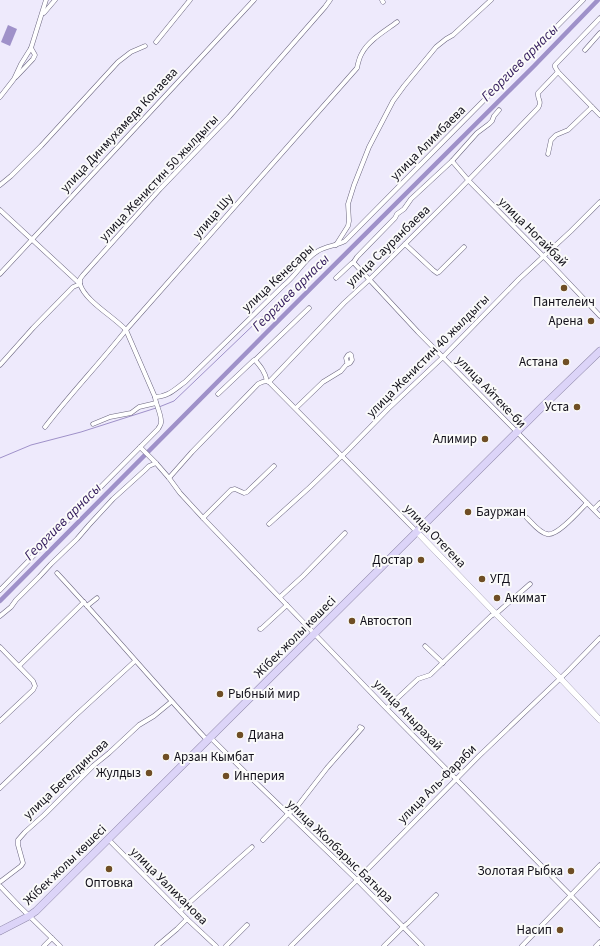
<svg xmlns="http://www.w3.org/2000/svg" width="600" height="946" viewBox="0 0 600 946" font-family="'Source Sans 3',sans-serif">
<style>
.water{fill:#9f91c9}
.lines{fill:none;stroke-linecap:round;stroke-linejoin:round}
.stream{stroke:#9f91c9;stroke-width:1}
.canal{stroke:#9f91c9;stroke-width:4.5}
.minor-casing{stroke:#6c6780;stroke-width:5}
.secondary-casing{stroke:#6c6780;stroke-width:6}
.trunk-casing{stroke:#9089aa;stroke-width:8}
.minor{stroke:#fff;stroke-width:4}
.secondary{stroke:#fff;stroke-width:5.5}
.trunk{stroke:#dcd4f8;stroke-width:7}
.poi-dot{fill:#6f4e25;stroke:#fafafa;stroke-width:1.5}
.labels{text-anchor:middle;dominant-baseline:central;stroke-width:4;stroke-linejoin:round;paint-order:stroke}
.street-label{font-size:13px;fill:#12101a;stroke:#fafafa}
.poi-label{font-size:13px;fill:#12101a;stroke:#fafafa;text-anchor:end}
.water-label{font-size:14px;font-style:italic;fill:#31195a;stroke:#fafafa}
</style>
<rect width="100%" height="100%" fill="#eeeafc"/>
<polygon class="water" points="8,25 17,29 10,46 1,42"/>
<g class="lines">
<g class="stream">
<polyline points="159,407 174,401 290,290 312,288"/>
<polyline points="0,458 31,445 81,432 156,408"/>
</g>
<polyline class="canal" points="0,601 267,332 534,66 598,0"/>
<defs>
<g id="minor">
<polyline points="382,0 383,2"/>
<polyline points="44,13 55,0"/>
<polyline points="600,18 555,65 555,67 558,72 600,115"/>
<polyline points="156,42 190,0"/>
<polyline points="585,50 600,33"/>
<polyline points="16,77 33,59 35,55 31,48"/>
<polyline points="0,97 14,79 21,64 31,48 46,0"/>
<polyline points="548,154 551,140 556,135 568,130 592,107"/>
<polyline points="452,161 469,181 548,261 600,316"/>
<polyline points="0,185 11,176 41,146 118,62 131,52 145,46"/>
<path d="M0,210L80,284C85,301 113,316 126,330L155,397C156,406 162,415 161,423C161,425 159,427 158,429L78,510L0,590"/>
<polyline points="405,244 433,270 437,273 439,272 464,247"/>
<polyline points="336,245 348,226 349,221 348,204 354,185 369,147 393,101 404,86 436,47 446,39 453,35 491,0"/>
<polyline points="353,263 357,257 395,218 397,214 404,209 411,199 452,161 477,133 489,124 492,121 494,116 499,110"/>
<polyline points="0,274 51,219 166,95 254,0"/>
<polyline points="336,278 352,263 354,263 418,332 600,516"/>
<polyline points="255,360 309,308"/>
<polyline points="0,365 33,328 73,287 80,284 80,279 83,275 160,189 229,117 325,7 330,0"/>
<path d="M269,382L344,303L369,280L456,193L538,108C543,101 537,100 538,93L558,72"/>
<polyline points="269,382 417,532"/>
<path d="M218,394L254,360H255C261,367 265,372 267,381"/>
<path d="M155,397C168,397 175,389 185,382L284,285C297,275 304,259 318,251C326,246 336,246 345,241L583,0"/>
<polyline points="296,408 323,382 341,371 346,365 350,363 352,360 351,355 350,354 348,355 346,358 347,362 348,363"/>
<polyline points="93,424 110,417 131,413 139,407 156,403"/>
<path d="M45,427C71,393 100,363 126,330L357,68C358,63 359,58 362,53C369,40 385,31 397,22"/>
<polyline points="140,447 156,463 169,478 180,493 203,518 383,705 600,925"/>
<path d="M169,478L192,452L258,384C262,382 265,380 269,382"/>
<polyline points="594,509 600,503"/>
<polyline points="203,518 231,490 235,489 244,493 247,492 274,466"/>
<path d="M527,518C532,523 540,533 547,534C557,537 580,510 587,503"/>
<polyline points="269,524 310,487 348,450 388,409 443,357 519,279 571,231 600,202"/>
<path d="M57,573C108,628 156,685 207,740"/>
<polyline points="280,597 303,576 345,533"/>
<polyline points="87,606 97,598"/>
<polyline points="0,616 11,607 16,600 39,577 51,564 77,539 89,525 113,499 145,470 149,466 156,463"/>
<polyline points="260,629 261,629 287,605"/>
<polyline points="425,646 443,663"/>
<polyline points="0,647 33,681 35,686 33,690 0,721"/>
<polyline points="19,666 84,602"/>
<polyline points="387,708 418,679 430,675 491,616 498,612 530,584"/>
<polyline points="210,737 247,774 357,880 422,946"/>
<polyline points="0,788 76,715 135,661"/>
<polyline points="108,839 187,919 216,946"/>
<polyline points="263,840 288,814 296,808 327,768 362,728 360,727"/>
<polyline points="0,882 21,866 23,863 18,845 18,840 25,832 44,815 93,766 109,753 139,725 154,716 171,702"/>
<polyline points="0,886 18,905 60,946"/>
<polyline points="180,911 252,847"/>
<polyline points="44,946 52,938"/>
<polyline points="157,946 177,929 187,919"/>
<polyline points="226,946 247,925"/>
<polyline points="291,946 357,880 479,756 568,671 600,638"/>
<polyline points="384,946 403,927 408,923 436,895"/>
<polyline points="522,946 600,865"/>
<polyline points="596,946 600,942"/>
</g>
<polyline id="secondary" points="417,532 495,613 560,678 600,720"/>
<polyline id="trunk" points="0,931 29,916 36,911 543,406 600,351"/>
</defs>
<use href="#minor" class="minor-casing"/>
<use href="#secondary" class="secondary-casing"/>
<use href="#trunk" class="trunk-casing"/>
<use href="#minor" class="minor"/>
<use href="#secondary" class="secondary"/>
<use href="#trunk" class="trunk"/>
</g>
<g class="poi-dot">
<circle cx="564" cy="288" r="4"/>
<circle cx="591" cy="321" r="4"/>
<circle cx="566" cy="362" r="4"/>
<circle cx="577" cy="407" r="4"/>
<circle cx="485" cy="439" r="4"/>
<circle cx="468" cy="512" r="4"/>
<circle cx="421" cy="560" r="4"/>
<circle cx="482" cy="579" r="4"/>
<circle cx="497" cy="598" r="4"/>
<circle cx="352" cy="621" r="4"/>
<circle cx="220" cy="694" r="4"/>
<circle cx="240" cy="735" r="4"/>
<circle cx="166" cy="757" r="4"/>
<circle cx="149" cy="773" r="4"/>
<circle cx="226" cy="776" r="4"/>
<circle cx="109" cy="869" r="4"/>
<circle cx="571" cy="871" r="4"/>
<circle cx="560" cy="930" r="4"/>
</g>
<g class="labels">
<g class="street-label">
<text transform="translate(119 130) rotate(-47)">улица Динмухамеда Конаева</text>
<text transform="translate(428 143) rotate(-45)">улица Алимбаева</text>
<text transform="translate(159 178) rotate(-47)">улица Женистин 50 жылдыгы</text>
<text transform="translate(213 216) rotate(-49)">улица Шу</text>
<text transform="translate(533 232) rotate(45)">улица Ногайбай</text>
<text transform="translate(388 246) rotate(-44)">улица Сауранбаева</text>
<text transform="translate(278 278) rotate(-43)">улица Кенесары</text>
<text transform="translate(428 356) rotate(-45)">улица Женистин 40 жылдыгы</text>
<text transform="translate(491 392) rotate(46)">улица Айтеке-би</text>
<text transform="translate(435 536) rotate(46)">улица Отегена</text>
<text transform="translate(295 637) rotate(-45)">Жібек жолы көшесі</text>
<text transform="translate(408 715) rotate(46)">улица Анырахай</text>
<text transform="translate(66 779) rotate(-43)">улица Бегелдинова</text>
<text transform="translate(437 784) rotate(-45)">улица Аль-Фараби</text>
<text transform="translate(340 851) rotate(44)">улица Жолбарыс Батыра</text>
<text transform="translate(65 865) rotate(-44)">Жібек жолы көшесі</text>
<text transform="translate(169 886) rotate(45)">улица Уалиханова</text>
</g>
<g class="poi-label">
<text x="564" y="302" text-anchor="middle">Пантелеич</text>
<text x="583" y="321">Арена</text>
<text x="558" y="362">Астана</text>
<text x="569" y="407">Уста</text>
<text x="477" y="439">Алимир</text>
<text x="476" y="512" text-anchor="start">Бауржан</text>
<text x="413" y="560">Достар</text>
<text x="490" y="579" text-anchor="start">УГД</text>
<text x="505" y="598" text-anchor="start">Акимат</text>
<text x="360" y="621" text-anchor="start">Автостоп</text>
<text x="228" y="694" text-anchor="start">Рыбный мир</text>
<text x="248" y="735" text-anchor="start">Диана</text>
<text x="174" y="757" text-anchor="start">Арзан Кымбат</text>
<text x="141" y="773">Жулдыз</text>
<text x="234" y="776" text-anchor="start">Инперия</text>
<text x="563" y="871">Золотая Рыбка</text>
<text x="109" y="883" text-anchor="middle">Оптовка</text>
<text x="552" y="930">Насип</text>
</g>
<g class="water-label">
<text transform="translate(520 63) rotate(-45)">Георгиев арнасы</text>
<text transform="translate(291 293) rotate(-45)">Георгиев арнасы</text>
<text transform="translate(63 522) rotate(-45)">Георгиев арнасы</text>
</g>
</g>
</svg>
